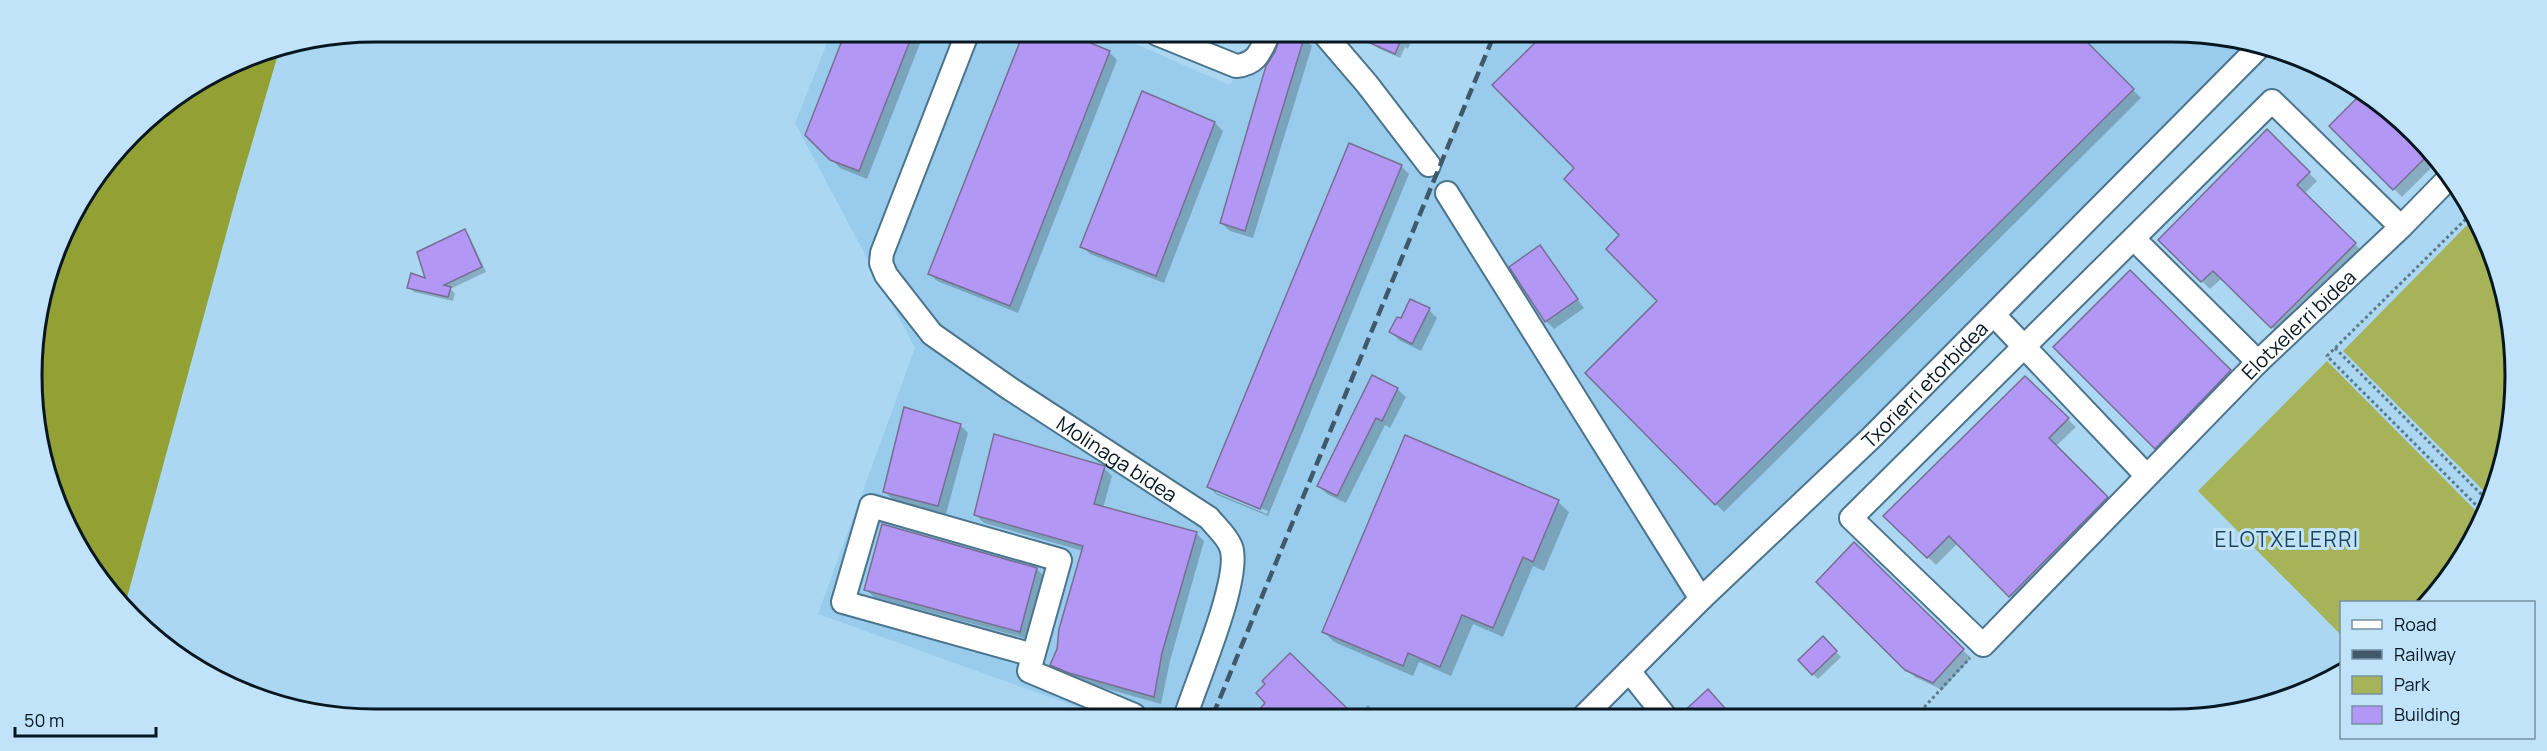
<svg xmlns="http://www.w3.org/2000/svg" width="2547" height="751" viewBox="0 0 2547 751" font-family="Manrope,sans-serif">
<style>
.built{fill:#99ccec}
.green{fill:#a6b358}
.forest{fill:#93a033}
.shadow{fill:#0003;fill-rule:evenodd}
.building{fill:#b298f4;stroke:#776e94;stroke-width:1.5}
.lines{fill:none;stroke-linecap:round;stroke-linejoin:round}
.minor-casing{stroke:#4b748d;stroke-width:26}
.path{stroke:#5a798c;stroke-width:3;stroke-dasharray:3 3;stroke-linecap:butt}
.minor{stroke:#fff;stroke-width:22}
.rail{stroke:#3f596a;stroke-width:4.5;stroke-dasharray:12 6;stroke-linecap:butt}
.labels{text-anchor:middle;dominant-baseline:central;stroke-width:6;stroke-linejoin:round;paint-order:stroke}
.street-label{font-size:20px;fill:#061721;stroke:#c0e3f9}
.neighbourhood-label{font-size:21px;letter-spacing:1.5px;fill:#1c445b;stroke:#c0e3f9}
.rim{fill:none;stroke:#061721;stroke-width:3}
</style>
<rect width="100%" height="100%" fill="#abd7f3"/>
<polygon class="built" points="831,33 1113,34 1229,85 1269,35 1313,35 1442,161 1494,35 2238,38 2251,43 1585,715 1097,714 818,614 915,348 795,123"/>
<g class="green">
<polygon points="2471,221 2509,308 2509,442 2489,496 2343,351"/>
<polygon points="2327,361 2481,516 2470,547 2424,602 2342,602 2341,635 2198,491"/>
</g>
<polygon class="forest" points="279,51 237,194 125,605 102,585 43,465 32,353 67,223 148,117 244,58"/>
<g class="shadow">
<polygon points="847,33 924,33 867,179 840,168 807,134"/>
<polygon points="1024,34 1065,34 1109,52 1117,60 1018,313 937,281 929,273"/>
<polygon points="1283,35 1295,35 1303,38 1312,46 1253,238 1230,231 1221,223"/>
<polygon points="1375,35 1414,35 1408,49 1405,47 1400,58 1378,48 1372,43"/>
<polygon points="1544,36 2010,37 2014,41 2019,37 2081,37 2141,98 1724,512 1587,373 1659,301 1622,235 1577,168 1494,85"/>
<polygon points="2365,92 2436,163 2402,197 2331,126"/>
<polygon points="1215,123 1223,131 1164,283 1090,254 1082,246"/>
<polygon points="2267,131 2317,181 2304,194 2363,252 2280,335 2222,278 2210,289 2161,240"/>
<path d="M1401,166L1409,174L1268,516L1217,495L1209,487ZM1216,490L1268,511L1267,514L1216,493Z"/>
<polygon points="464,231 469,235 486,272 450,289 455,293 453,301 414,292 409,287 427,280"/>
<polygon points="1540,247 1584,308 1554,329 1546,321"/>
<polygon points="2130,272 2238,380 2164,456 2055,347"/>
<polygon points="1429,310 1437,318 1421,351 1399,340 1391,332 1401,320"/>
<polygon points="2025,378 2076,427 2055,447 2115,506 2018,604 1958,543 1936,565 1885,516"/>
<polygon points="1397,389 1406,397 1390,428 1385,425 1346,503 1327,494 1319,486"/>
<polygon points="960,425 968,433 946,514 893,500 885,492"/>
<polygon points="1406,437 1558,502 1569,512 1544,571 1533,566 1503,637 1473,624 1451,676 1419,662 1413,676 1334,642 1324,632"/>
<polygon points="1104,468 1112,476 1103,508 1196,533 1204,541 1170,661 1161,704 1079,681 1060,673 1052,665 1058,650 1083,551 984,523 976,515"/>
<polygon points="1854,544 1971,658 1942,690 1915,677 1818,582"/>
<polygon points="1037,569 1045,577 1028,639 874,597 865,589"/>
<polygon points="1823,639 1841,657 1818,679 1800,661"/>
<polygon points="1368,705 1378,715 1358,715"/>
</g>
<g class="building">
<polygon points="845,33 913,33 859,171 830,160 805,135"/>
<polygon points="1023,34 1069,34 1110,51 1010,306 928,274"/>
<polygon points="1281,35 1305,35 1245,231 1220,223 1266,66 1275,52"/>
<polygon points="1352,35 1403,35 1395,54"/>
<polygon points="1542,36 2083,38 2134,89 1715,505 1585,373 1657,301 1606,249 1619,235 1564,179 1574,168 1492,85"/>
<polygon points="1142,91 1215,122 1156,276 1080,247"/>
<polygon points="2364,91 2428,155 2393,190 2329,126"/>
<polygon points="2267,129 2310,172 2297,185 2356,243 2271,328 2213,271 2201,282 2158,240"/>
<polygon points="1349,143 1402,165 1260,509 1207,487"/>
<polygon points="465,229 482,267 444,285 451,287 448,297 407,288 411,273 425,278 417,252"/>
<polygon points="1540,245 1578,299 1545,322 1509,267"/>
<polygon points="2130,270 2231,370 2155,449 2053,347"/>
<polygon points="1410,299 1430,308 1412,344 1389,332 1397,317 1401,318"/>
<polygon points="1372,375 1398,388 1382,421 1376,418 1337,496 1317,486"/>
<polygon points="2025,376 2069,418 2049,438 2108,497 2009,597 1949,536 1927,558 1883,516"/>
<polygon points="904,407 961,424 938,506 883,492"/>
<polygon points="994,434 1105,466 1094,504 1197,532 1162,653 1154,697 1069,673 1050,665 1057,649 1059,629 1083,546 974,515"/>
<polygon points="1405,435 1559,500 1533,562 1523,557 1493,628 1462,615 1440,667 1408,653 1403,666 1322,632"/>
<polygon points="882,524 1037,568 1020,632 864,590"/>
<polygon points="1854,542 1964,649 1933,683 1905,670 1816,582"/>
<polygon points="1823,636 1837,651 1812,675 1798,660"/>
<polygon points="1290,653 1354,715 1254,715 1265,703 1256,693 1265,684 1262,681"/>
<polygon points="1708,689 1732,716 1679,716"/>
</g>
<g class="lines">
<defs>
<g id="minor">
<path id="s1" d="M967,34L882,253L881,263L886,275L932,334L1009,388L1209,518C1216,527 1227,536 1231,547C1242,577 1197,680 1186,715"/>
<path d="M1157,34L1236,66C1257,64 1260,52 1268,35"/>
<polyline points="1325,35 1367,84 1429,165"/>
<polyline points="1447,193 1701,599"/>
<path id="s2" d="M2401,227L2272,101L1851,518L1983,645L2258,362L2401,227L2450,177"/>
<polyline points="2134,239 2258,362"/>
<polyline points="1994,315 2146,475"/>
<polyline points="1033,655 843,602 871,506 1060,560 1029,671 1134,715"/>
<polyline points="1629,671 1665,716"/>
<path id="s3" d="M1585,715L1701,599L1871,438L2259,47"/>
</g>
</defs>
<use href="#minor" class="minor-casing"/>
<g class="path">
<polyline points="2470,215 2327,356 2483,512"/>
<polyline points="2335,348 2487,500"/>
<polyline points="1916,716 1970,658"/>
</g>
<use href="#minor" class="minor"/>
<polyline class="rail" points="1213,715 1494,35"/>
</g>
<g class="labels">
<g class="street-label">
<text stroke="none"><textPath href="#s2" startOffset="1406">Elotxelerri bidea</textPath></text>
<text stroke="none"><textPath href="#s3" startOffset="474">Txorierri etorbidea</textPath></text>
<text stroke="none"><textPath href="#s1" startOffset="556">Molinaga bidea</textPath></text>
</g>
<g class="neighbourhood-label">
<text x="2287" y="539">ELOTXELERRI</text>
</g>
</g>
<path d="M0 0H2547V751H0ZM375 42H2172A333 333 0 0 1 2505 375V376A333 333 0 0 1 2172 709H375A333 333 0 0 1 42 376V375A333 333 0 0 1 375 42Z" fill="#c0e3f9" fill-rule="evenodd"/>
<path class="rim" d="M375 42H2172A333 333 0 0 1 2505 375V376A333 333 0 0 1 2172 709H375A333 333 0 0 1 42 376V375A333 333 0 0 1 375 42Z"/>
<rect x="2340" y="601" width="195" height="138" fill="#c0e3f9" stroke="#7691a3" stroke-width="1.5"/>
<rect x="2352" y="620" width="30" height="9" fill="#ffffff" stroke="#7691a3" stroke-width="1.5"/>
<text x="2394" y="631" font-size="18" fill="#061721">Road</text>
<rect x="2352" y="650" width="30" height="9" fill="#3f596a" stroke="#7691a3" stroke-width="1.5"/>
<text x="2394" y="661" font-size="18" fill="#061721">Railway</text>
<rect x="2352" y="676" width="30" height="18" fill="#a6b358" stroke="#7691a3" stroke-width="1.5"/>
<text x="2394" y="691" font-size="18" fill="#061721">Park</text>
<rect x="2352" y="706" width="30" height="18" fill="#b298f4" stroke="#7691a3" stroke-width="1.5"/>
<text x="2394" y="721" font-size="18" fill="#061721">Building</text>
<path d="M15 727v9h141v-9" fill="none" stroke="#061721" stroke-width="3"/>
<text x="24" y="727" font-size="18" fill="#061721" stroke="#c0e3f9" stroke-width="4.5" paint-order="stroke">50 m</text>
</svg>
